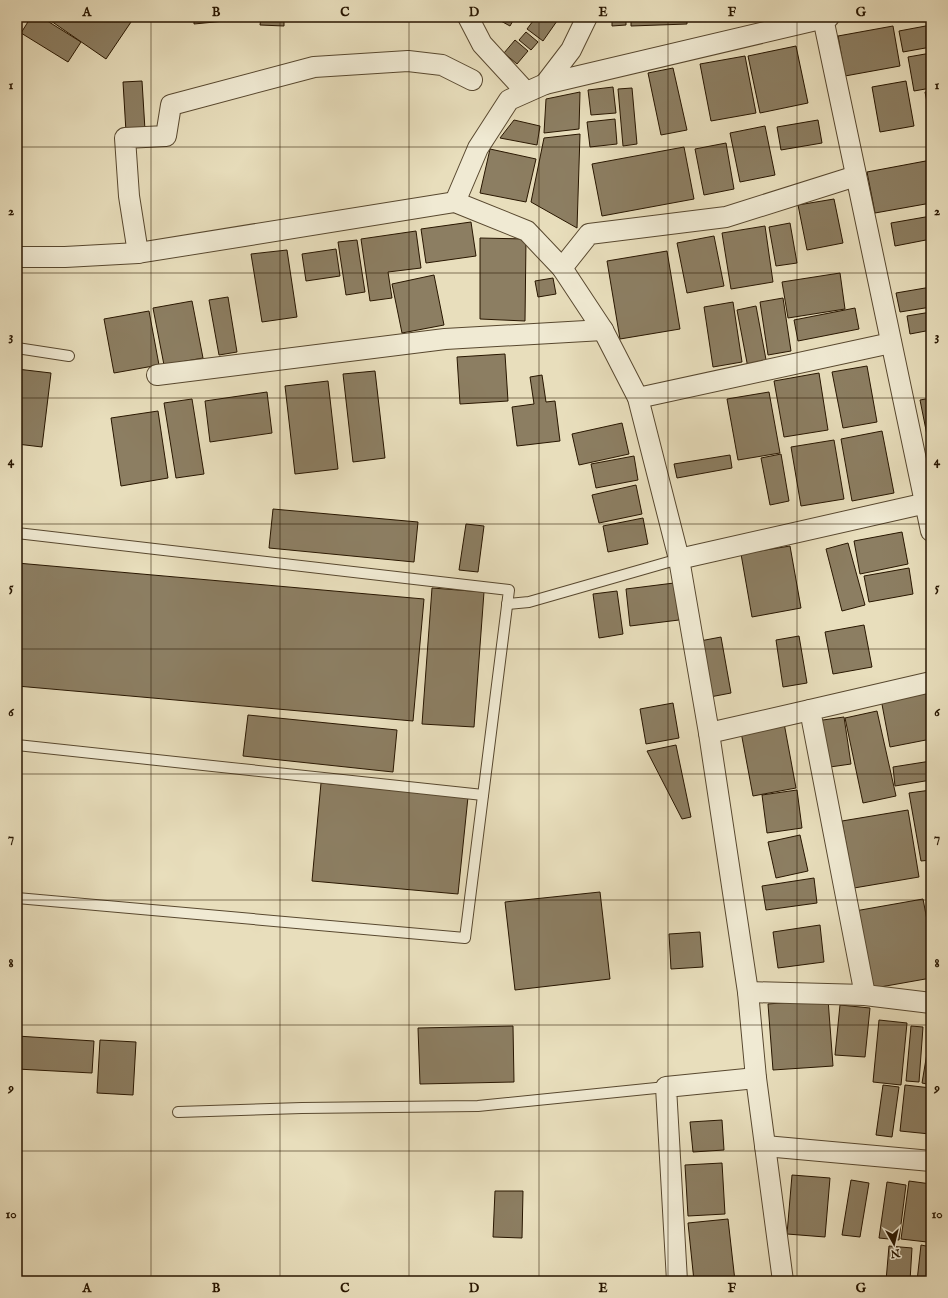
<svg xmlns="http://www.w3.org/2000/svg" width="948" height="1298" viewBox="0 0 948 1298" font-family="'IM FELL English',serif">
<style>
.building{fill:#8c7e62;stroke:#281600}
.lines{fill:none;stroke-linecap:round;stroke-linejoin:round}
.lane-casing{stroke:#58482f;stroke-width:12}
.street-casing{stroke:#58482f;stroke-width:22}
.lane{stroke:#f0ead3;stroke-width:10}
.street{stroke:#f0ead3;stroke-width:20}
.grid{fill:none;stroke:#281600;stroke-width:1;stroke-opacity:0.55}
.neatline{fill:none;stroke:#281600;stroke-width:1.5}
.grid-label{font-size:13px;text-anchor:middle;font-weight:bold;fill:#281600}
</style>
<rect width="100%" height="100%" fill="#e8debc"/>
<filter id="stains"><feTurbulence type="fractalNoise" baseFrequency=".005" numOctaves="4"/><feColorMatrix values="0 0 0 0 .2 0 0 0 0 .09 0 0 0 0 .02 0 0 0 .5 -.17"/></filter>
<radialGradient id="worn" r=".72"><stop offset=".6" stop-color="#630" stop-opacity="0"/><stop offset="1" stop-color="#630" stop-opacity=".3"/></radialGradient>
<g class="building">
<polygon points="31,17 41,17 81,42 68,62 21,33"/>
<polygon points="54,17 124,17 131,22 106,59 51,21"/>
<polygon points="194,17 234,17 235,20 194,24"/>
<polygon points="261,17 284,17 284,26 260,25"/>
<polygon points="501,17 515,17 510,26 499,20"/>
<polygon points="536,17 552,17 557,21 543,41 527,29"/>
<polygon points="612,17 626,17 626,25 612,26"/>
<polygon points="631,17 687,17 687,24 631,26"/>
<polygon points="694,17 722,17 694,21"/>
<polygon points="931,25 931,47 903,52 899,31"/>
<polygon points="893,26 900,66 845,76 838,36"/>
<polygon points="526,32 538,42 531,50 519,40"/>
<polygon points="515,40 528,51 517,64 504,53"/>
<polygon points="796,46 808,103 760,113 748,56"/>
<polygon points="931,53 931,88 914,91 908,57"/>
<polygon points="745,56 756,113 711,121 700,64"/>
<polygon points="673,68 687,130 661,135 648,73"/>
<polygon points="142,81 145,130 126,132 123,82"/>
<polygon points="906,81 914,126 880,132 872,87"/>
<polygon points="613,87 616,113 591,115 588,90"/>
<polygon points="632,88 637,144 623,146 618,89"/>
<polygon points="931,91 931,123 925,92"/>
<polygon points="580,92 579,129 544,133 546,99"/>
<polygon points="615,119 617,144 590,147 587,122"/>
<polygon points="514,120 540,126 537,145 500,138"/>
<polygon points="818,120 822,143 781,150 777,127"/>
<polygon points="765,126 775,175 740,182 730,133"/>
<polygon points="580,134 577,228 531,202 544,138"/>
<polygon points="726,143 734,189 704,195 695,149"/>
<polygon points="684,147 694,199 602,216 592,164"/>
<polygon points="490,149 536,159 526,202 480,193"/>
<polygon points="931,160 931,203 875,213 867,172"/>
<polygon points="834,199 843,243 807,250 798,205"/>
<polygon points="931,216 931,239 895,246 891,223"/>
<polygon points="471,222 476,256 426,263 421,229"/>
<polygon points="790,223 797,263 776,266 769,227"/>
<polygon points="765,226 773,282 731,289 722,233"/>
<polygon points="416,231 421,268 388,272 392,298 370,301 361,239"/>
<polygon points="714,236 724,286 687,293 677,243"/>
<polygon points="480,238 526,239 525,321 480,319"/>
<polygon points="357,240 365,292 346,295 338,242"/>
<polygon points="336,249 340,276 306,281 302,254"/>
<polygon points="287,250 297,317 262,322 251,254"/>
<polygon points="667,251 680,329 620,339 607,261"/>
<polygon points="840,273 845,309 788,318 782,282"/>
<polygon points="434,275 444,325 402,333 392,284"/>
<polygon points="553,278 556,294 538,297 535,281"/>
<polygon points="931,287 931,307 900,312 896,293"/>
<polygon points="228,297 237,352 219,355 209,300"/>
<polygon points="783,298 791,351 768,355 760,302"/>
<polygon points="192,301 203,358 164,365 153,308"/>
<polygon points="733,302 742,362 713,367 704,307"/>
<polygon points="756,306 767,365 748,368 737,310"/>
<polygon points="855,308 859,329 798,341 794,320"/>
<polygon points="149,311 159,365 114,373 104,319"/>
<polygon points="931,312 931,330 910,334 907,316"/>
<polygon points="505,354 508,401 460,404 457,357"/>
<polygon points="867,366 877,422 843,428 832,372"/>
<polygon points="17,369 51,373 42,447 17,444"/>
<polygon points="375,371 385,458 353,462 343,374"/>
<polygon points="819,373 828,430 784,437 774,381"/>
<polygon points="542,375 546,402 555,401 560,441 517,446 512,407 534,404 530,377"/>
<polygon points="328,381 338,469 295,474 285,386"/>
<polygon points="267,392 272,433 210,442 205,401"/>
<polygon points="769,392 780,453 738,460 727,399"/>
<polygon points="931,398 931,434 927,435 920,400"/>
<polygon points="192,399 204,474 176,478 164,403"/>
<polygon points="158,411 168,478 121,486 111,418"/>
<polygon points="622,423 629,454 579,465 572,434"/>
<polygon points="882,431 894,493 852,501 841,439"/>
<polygon points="834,440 844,499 801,506 791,447"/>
<polygon points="781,454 789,501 770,505 761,458"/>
<polygon points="730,455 732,468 677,478 674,464"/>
<polygon points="634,456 638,480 596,488 591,464"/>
<polygon points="636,485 642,514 599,523 592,495"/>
<polygon points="273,509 418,522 414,562 269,548"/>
<polygon points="643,518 648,544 608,552 603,526"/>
<polygon points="466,524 484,526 478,572 459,570"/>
<polygon points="902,532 908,564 860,574 854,541"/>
<polygon points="848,543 865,605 842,611 826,549"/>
<polygon points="790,546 801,608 752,617 741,554"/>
<polygon points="17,563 424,599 413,721 17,686"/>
<polygon points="909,568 913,594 869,602 864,576"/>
<polygon points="674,583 679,620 630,626 626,589"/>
<polygon points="432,588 484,592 474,727 422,724"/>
<polygon points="617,591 623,634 599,638 593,594"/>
<polygon points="864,625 872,667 833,674 825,632"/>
<polygon points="799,636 807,683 783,687 776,640"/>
<polygon points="721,637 731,693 710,697 700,641"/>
<polygon points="931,690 931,739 890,747 881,699"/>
<polygon points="673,703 679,738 646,744 640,709"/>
<polygon points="877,711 896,796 863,803 845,718"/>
<polygon points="248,715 397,730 393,772 243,756"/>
<polygon points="844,717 851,764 823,768 816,721"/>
<polygon points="784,723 796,788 753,796 741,732"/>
<polygon points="676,745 691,817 682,819 647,751"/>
<polygon points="931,761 931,780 895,786 893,767"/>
<polygon points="321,783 468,797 458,894 312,881"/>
<polygon points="797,790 802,828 767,833 762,795"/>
<polygon points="931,790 931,860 921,861 909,793"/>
<polygon points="908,810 919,877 854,888 842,821"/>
<polygon points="800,835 808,871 776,878 768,842"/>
<polygon points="814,878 817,903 766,910 762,886"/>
<polygon points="600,892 610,979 515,990 505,902"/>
<polygon points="923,899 931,941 931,978 869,989 855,911"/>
<polygon points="820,925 824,962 778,968 773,932"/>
<polygon points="700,932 703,967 671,969 669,934"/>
<polygon points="828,999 833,1066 773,1070 768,1004"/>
<polygon points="840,1005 870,1008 865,1057 835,1055"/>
<polygon points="879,1020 907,1023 901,1085 873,1082"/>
<polygon points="513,1026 514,1082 420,1084 418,1028"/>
<polygon points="911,1026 923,1027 919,1082 906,1081"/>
<polygon points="931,1029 931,1085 922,1083"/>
<polygon points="17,1036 94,1041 92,1073 17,1069"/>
<polygon points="100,1040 136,1042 133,1095 97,1093"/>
<polygon points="883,1085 899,1087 892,1137 876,1135"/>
<polygon points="905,1085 931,1088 930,1134 900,1131"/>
<polygon points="722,1120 724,1150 693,1152 690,1122"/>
<polygon points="722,1163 725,1214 688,1216 685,1165"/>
<polygon points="792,1175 830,1178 825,1237 787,1234"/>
<polygon points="851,1180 869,1183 860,1237 842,1235"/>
<polygon points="909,1181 931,1184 931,1209 927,1242 901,1239"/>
<polygon points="887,1182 906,1185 899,1240 879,1238"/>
<polygon points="495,1191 523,1191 522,1238 493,1237"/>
<polygon points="728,1219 735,1281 694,1281 688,1223"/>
<polygon points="921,1245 931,1247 931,1281 917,1281"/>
<polygon points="889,1246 912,1248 910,1281 886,1281"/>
</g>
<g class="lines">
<defs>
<g id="lane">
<polyline points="17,348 69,356"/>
<polyline points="17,533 509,590 465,938 17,898"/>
<polyline points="507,604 529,602 679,559"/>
<polyline points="17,745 483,795"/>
<polyline points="178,1112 302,1108 478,1106 666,1087"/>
</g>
<g id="street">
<polyline points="468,17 482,44 526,92"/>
<polyline points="823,18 931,531"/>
<polyline points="545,84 571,50 587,17"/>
<polyline points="455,202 478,148 509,100 545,84 829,17"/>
<polyline points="138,253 129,196 125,138 166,136 171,105 314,67 408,61 442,65 472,80"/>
<polyline points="17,257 65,257 138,253 455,202 527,231 562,268 603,330 638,398 679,559 709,733 748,992 756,1078 783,1281"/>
<polyline points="562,268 589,234 726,217 856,176"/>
<polyline points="157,375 445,339 603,330"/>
<polyline points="638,398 891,343"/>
<polyline points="679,559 931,502"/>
<polyline points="709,733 810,710"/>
<polyline points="748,992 865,995 931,1003"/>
<polyline points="865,995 810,710 931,682"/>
<polyline points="765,1146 931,1161"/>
<polyline points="677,1281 666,1087 756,1078"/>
</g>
</defs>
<use href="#lane" class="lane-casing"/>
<use href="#street" class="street-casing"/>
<use href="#lane" class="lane"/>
<use href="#street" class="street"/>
</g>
<path class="grid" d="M151,17V1281M280,17V1281M409,17V1281M539,17V1281M668,17V1281M797,17V1281M17,147H931M17,273H931M17,398H931M17,524H931M17,649H931M17,774H931M17,900H931M17,1025H931M17,1151H931"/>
<rect width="948" height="1298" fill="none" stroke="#e8debc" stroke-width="44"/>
<g transform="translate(894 1244) rotate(172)" stroke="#f0ead3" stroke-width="3" paint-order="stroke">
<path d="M0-3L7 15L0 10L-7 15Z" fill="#281600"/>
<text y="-6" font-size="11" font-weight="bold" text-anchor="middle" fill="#281600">N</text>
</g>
<rect x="22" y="22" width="904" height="1254" class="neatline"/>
<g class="grid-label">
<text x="87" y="16">A</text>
<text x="216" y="16">B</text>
<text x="345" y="16">C</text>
<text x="474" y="16">D</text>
<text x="603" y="16">E</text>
<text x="732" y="16">F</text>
<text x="861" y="16">G</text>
<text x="11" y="89">1</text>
<text x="937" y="89">1</text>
<text x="11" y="215">2</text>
<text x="937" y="215">2</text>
<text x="11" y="340">3</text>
<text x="937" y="340">3</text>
<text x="11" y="465">4</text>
<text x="937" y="465">4</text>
<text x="11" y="591">5</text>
<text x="937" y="591">5</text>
<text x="11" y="716">6</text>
<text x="937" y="716">6</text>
<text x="11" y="842">7</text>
<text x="937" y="842">7</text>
<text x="11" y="967">8</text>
<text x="937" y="967">8</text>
<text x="11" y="1092">9</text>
<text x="937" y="1092">9</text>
<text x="11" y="1218">10</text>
<text x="937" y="1218">10</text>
<text x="87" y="1292">A</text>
<text x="216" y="1292">B</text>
<text x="345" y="1292">C</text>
<text x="474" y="1292">D</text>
<text x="603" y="1292">E</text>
<text x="732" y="1292">F</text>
<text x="861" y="1292">G</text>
</g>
<rect width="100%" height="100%" filter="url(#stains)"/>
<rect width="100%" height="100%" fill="url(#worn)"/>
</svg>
